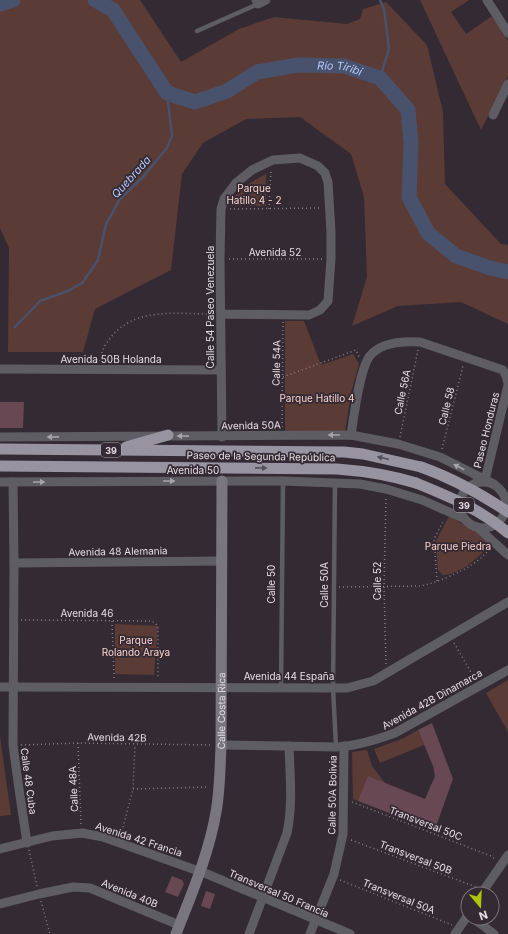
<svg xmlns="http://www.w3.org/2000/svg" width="508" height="934" viewBox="0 0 508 934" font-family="Inter,sans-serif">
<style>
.green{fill:#5a3b36}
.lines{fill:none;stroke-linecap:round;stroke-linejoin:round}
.stream{stroke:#49526d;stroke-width:2.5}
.river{stroke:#49526d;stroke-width:15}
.building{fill:#684852}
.path{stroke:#867d85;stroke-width:1.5;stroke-dasharray:1 3;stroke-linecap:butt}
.service{stroke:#5e5d63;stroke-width:4.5}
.minor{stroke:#5e5d63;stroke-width:9}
.secondary{stroke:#797680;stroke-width:11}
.trunk{stroke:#9793a1;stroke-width:11}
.trunk-bridge{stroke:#9793a1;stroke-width:11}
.oneway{fill:#a8a3a9}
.oneway2{fill:#574f5a}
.labels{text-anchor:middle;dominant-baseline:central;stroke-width:3.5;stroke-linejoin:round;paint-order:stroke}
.shield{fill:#342a33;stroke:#afa7ae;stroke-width:1}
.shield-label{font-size:9px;font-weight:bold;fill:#e4dde3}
.park-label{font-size:10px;fill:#f9d2cc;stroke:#342a33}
.street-label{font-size:10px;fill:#e4dde3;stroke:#342a33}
.water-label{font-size:11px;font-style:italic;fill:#b6c9fc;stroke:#342a33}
</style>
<rect width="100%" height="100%" fill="#342a33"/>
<g class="green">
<polygon points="0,0 140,0 181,62 239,29 274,17 347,24 360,19 363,9 386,2 427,45 443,112 445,184 501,244 508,245 508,324 461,302 398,306 352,326 367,277 364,197 351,154 300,117 246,119 203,143 182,174 171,270 95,309 83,352 8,352 9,248 0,228"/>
<polygon points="420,0 469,0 451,12 466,34 492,16 508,41 508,76 481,130"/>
<path d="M266,174V206H231C234,190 253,181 266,174Z"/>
<polygon points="285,321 304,321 321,365 353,354 359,364 351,393 345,432 285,431"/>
<path d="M449,516L475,531L491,544C479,557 461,574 443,575L438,570L436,541Z"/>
<polygon points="115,624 158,626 154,675 115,674"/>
<polygon points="508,680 508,732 486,693"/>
<polygon points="418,730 424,745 380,763 374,749 404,738"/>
<polygon points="0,736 11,815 0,816"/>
<polygon points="367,750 372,766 385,783 358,801 353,799 352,752"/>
</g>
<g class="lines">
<g class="stream">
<polyline points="380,78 389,49 384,9 380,0"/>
<polyline points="15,327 40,301 68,291 82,283 90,272 98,260 106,224 120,199 143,177 167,148 172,136 167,93"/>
</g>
<g class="river">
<path id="s1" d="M95,0L113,10L167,93L195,102L227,91L257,72L298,65L344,66L380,78L408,110L411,143L409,197L428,233L456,256L490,268L508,272"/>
<polyline points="0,4 13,0"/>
</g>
</g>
<g class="building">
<polygon points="0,402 24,402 23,428 0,428"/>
<polygon points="432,723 453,779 435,829 415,823 358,801 368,776 425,799 435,776 433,766 418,730"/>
<polygon points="172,876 182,880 184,884 178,897 165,892"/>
<polygon points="206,891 215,894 210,909 201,906"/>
</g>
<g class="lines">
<g class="path">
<polyline points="230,209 320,208"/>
<polyline points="269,209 271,170"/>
<polyline points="229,259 323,259"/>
<path d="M100,361C101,351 106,343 112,336C136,307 178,314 212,314"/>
<polyline points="283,377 356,350 359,357"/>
<polyline points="282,427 283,322"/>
<polyline points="400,437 418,350"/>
<polyline points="442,449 463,366"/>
<polyline points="437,581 434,539 444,520"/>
<path d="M339,587L419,586C435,584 464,571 477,561C482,558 485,554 489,550"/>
<polyline points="21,620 152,621 158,626 158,679"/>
<polyline points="112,621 114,679"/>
<polyline points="454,643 475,679"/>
<polyline points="386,664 384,587 386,498"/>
<polyline points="78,743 81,825"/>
<polyline points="21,745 78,743 211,745"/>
<polyline points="133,789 209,787"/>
<polyline points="352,802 491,856 495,859"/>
<polyline points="121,835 133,789 135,745"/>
<polyline points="351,840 476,887"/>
<polyline points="29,850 37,886"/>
<polyline points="340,880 452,925"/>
<polyline points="41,901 50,934"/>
</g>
<g class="service">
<polyline points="197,31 258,4"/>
<polyline points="335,482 333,688 336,747"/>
<polyline points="281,687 283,481"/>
</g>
<g class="minor">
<polyline points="256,0 258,4 266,0"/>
<polyline points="487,0 508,33"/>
<polyline points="493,115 508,84"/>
<polyline points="221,314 309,315 320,310 328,301 331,259 331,232 328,182 325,173 318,166 300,158 273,160 252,170 236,183 224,199 221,209 220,259 222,437"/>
<polyline points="0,369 221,370"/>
<path d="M351,435C354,416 359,372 369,357C380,342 404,341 420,342L503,370L506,376L508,383"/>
<polyline points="0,437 351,435 398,444 440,457 494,484"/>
<polyline points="485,480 508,385"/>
<polyline points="0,482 283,481 360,484 386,489 422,500 465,519"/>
<polyline points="13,482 14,563 13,745 18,782 27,843"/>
<circle cx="483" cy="505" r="23"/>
<polyline points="477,527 508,555"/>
<polyline points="14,563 222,561"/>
<polyline points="0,687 347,688 373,681 508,602"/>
<path d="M221,745L336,747C355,746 376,740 395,733L508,670"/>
<polyline points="0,849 52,836 82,833 103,837 207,874 350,934"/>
<polyline points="481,894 508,855"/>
<polyline points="0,904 39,894 73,887 90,888 179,925"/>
<polyline points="473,918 494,934"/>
<path d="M249,934L287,833C293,805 290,775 289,746"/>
<polyline points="310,934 334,874 343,834 344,746"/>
<polyline points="455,934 468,915"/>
</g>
<path class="secondary" id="s2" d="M176,934C191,895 209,854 216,812C220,790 220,768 221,745L222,481"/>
<g class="trunk">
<polyline points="126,447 168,435"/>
<polyline points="0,449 344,452 363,454 421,467"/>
<path d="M0,466L337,469C364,471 390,475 416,483"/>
</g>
<g class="trunk-bridge">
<path d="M421,467C452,478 481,494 508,512"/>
<path d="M416,483C448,496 482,510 508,533"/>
</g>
</g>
<defs><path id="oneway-solid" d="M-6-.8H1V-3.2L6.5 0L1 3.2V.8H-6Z"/></defs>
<g class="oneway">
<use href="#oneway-solid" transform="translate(334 435) rotate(180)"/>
<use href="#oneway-solid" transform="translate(183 436) rotate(-179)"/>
<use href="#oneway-solid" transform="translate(53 437) rotate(179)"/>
<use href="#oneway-solid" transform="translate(459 467) rotate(-153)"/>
<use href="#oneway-solid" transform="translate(169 481)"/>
<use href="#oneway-solid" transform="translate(39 482)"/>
</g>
<g class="oneway2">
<use href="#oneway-solid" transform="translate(383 458) rotate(-167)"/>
<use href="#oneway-solid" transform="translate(261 468) rotate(1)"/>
</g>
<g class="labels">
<g class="shield">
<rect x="101" y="443" width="20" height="14" rx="3"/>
<rect x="454" y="498" width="20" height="14" rx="3"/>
</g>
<g class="shield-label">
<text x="111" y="450">39</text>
<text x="464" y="505">39</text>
</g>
<g class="park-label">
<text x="254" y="188">Parque<tspan x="254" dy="12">Hatillo 4 - 2</tspan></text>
<text x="317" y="398">Parque Hatillo 4</text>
<text x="458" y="546">Parque Piedra</text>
<text x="136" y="640">Parque<tspan x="136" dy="12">Rolando Araya</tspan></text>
</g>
<g class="street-label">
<text x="275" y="252">Avenida 52</text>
<text transform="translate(210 307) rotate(-90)">Calle 54 Paseo Venezuela</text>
<text x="111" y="359">Avenida 50B Holanda</text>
<text transform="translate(276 363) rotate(-89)">Calle 54A</text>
<text transform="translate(402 392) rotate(-78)">Calle 56A</text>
<text transform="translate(446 406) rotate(-76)">Calle 58</text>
<text transform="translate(251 425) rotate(-1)">Avenida 50A</text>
<text transform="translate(486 430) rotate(-76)">Paseo Honduras</text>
<text transform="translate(261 456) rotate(1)">Paseo de la Segunda República</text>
<text x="193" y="470">Avenida 50</text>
<text transform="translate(118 551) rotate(-1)">Avenida 48 Alemania</text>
<text transform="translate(377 581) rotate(-90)">Calle 52</text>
<text transform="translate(271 584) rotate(-90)">Calle 50</text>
<text transform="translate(324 585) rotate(-90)">Calle 50A</text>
<text x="87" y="613">Avenida 46</text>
<text x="289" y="676">Avenida 44 España</text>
<text transform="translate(432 699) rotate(-29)">Avenida 42B Dinamarca</text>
<text stroke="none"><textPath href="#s2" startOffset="230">Calle Costa Rica</textPath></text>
<text transform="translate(117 737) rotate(1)">Avenida 42B</text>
<text transform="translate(29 781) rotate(82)">Calle 48 Cuba</text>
<text transform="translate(73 789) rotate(-93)">Calle 48A</text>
<text transform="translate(332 795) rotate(-89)">Calle 50A Bolivia</text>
<text transform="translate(426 823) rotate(21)">Transversal 50C</text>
<text transform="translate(139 839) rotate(18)">Avenida 42 Francia</text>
<text transform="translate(416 857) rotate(21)">Transversal 50B</text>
<text transform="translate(130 893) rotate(22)">Avenida 40B</text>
<text transform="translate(279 893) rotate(23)">Transversal 50 Francia</text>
<text transform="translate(399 896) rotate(22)">Transversal 50A</text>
</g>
<g class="water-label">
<text stroke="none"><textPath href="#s1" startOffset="302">Río Tiribí</textPath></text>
<text transform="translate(131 177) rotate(-48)">Quebrada</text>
</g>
</g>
<g transform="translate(480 906) rotate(161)"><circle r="19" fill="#342a33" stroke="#7a7279"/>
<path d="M0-3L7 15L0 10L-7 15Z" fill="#afc508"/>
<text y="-6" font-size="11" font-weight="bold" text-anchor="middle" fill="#e4dde3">N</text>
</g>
</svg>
